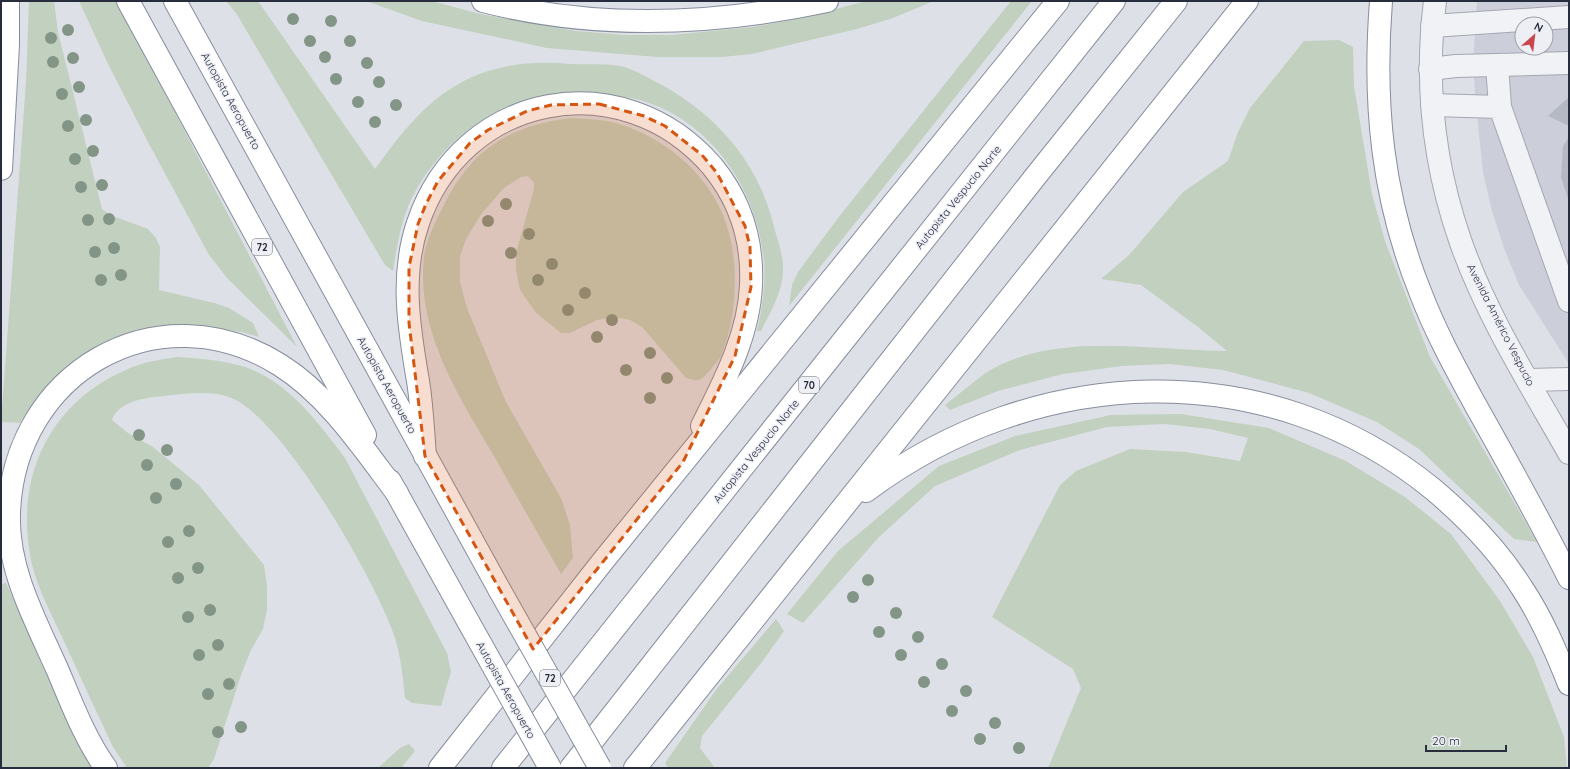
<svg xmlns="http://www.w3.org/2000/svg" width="1570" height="769" viewBox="0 0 1570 769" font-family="Quicksand,sans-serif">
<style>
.built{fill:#cccfd9;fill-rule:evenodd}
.green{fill:#c2d0bf}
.building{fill:#b5b9c3}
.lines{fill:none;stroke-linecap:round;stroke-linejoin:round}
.minor-casing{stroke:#a4a7b1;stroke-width:24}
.highway-casing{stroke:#868d9d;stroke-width:24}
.minor{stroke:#f0f2f5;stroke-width:22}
.highway{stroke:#fff;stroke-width:22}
.highway-bridge-casing{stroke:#868d9d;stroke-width:24;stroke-linecap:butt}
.highway-bridge{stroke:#fff;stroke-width:22}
.tree{fill:#839586}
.marked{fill:#d55511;fill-opacity:0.2;stroke:#d55511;stroke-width:3;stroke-dasharray:8 5;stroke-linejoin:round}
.labels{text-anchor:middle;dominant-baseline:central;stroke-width:3;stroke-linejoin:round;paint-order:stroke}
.shield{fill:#edeff5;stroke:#636774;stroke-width:1}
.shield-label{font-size:10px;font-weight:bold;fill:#282d3d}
.street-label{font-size:11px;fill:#282d3d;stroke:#edeff5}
</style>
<rect width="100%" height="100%" fill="#dee0e7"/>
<path class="built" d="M1477,1H1569V364L1519,285L1504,248L1492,211L1483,172L1476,106L1473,66ZM1522,24H1546V48H1522Z"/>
<g class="green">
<polygon points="29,1 54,1 58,32 102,209 110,215 148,229 156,238 160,247 159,290 214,303 229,308 253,323 259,337 242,332 205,327 184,327 143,333 23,423 1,422 26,82"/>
<polygon points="79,1 117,1 297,347 228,279 209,255 149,144 108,64"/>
<path d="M226,1H258L375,169C402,132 428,97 472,77C504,63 537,61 571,64C588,65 608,63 625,67C637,71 650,79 662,85C717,116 757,161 773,223C777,240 784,255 783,272C782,293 770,313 761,331H757C762,308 766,285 764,261C758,193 714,124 646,102C638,99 629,98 621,97C583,89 546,92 509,106C469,123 436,154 415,192C402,215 397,245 393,271L385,265L236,13Z"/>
<polygon points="366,1 432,1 480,14 576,31 624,35 671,35 752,27 792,20 867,1 934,1 893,18 857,29 752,54 722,57 657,57 547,48 422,21"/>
<polygon points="1011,1 1032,1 789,306 792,285 798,272 838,218"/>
<path d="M1339,40L1353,47L1354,86L1372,194L1385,241L1430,357L1537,542L1514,539L1419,449L1377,422L1309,393L1223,370L1169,364L1122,366L1063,374L998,391L950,410L945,405C960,394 980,375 996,367C1065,332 1153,351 1227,351L1198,327L1141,285L1101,279L1129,255L1183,192L1228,161L1238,132L1250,108L1304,41Z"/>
<path d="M571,118C587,119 602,119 616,123C662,136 705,171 723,215C740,256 738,313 722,354C720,360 714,364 711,369C702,379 700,383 686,378L642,327L630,320L614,317L597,320L570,333H561L536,313L520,290L516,270V253L534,189V183L528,176L521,177L504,188L482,213L466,239L460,256V282L467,308L506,402L561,498L570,525L573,558L561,574C539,535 516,496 494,456C458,395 416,331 424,257C426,238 443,206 452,190C480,143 519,124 571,118Z"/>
<path d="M177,357C197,358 218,360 238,365C285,377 317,421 345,458L447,653L451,672L441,706L412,703L405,698C403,678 401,658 395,638C378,585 282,415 229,397C208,390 185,394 163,396C144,398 119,401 112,420L128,433L153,447L199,485L264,565L267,586V609L263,629L251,650L241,675L214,759L208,768H127L113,747C96,711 79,674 62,637C49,609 33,580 29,549C17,465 58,394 138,365C150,361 164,359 177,357Z"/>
<polygon points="1181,414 1269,428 1346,461 1405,497 1451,534 1500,601 1533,657 1564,737 1567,768 1048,768 1081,688 1073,669 992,617 1060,485 1076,471 1130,449 1186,452 1240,461 1248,438 1210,429 1164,424 1107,427 1020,450 935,486 879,537 803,623 787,614 838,551 939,466 1015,436 1111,415"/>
<polygon points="6,583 81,748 92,768 1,768 1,584"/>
<polygon points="776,619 784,631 762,662 702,736 700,748 715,768 668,768 665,763 716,690"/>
<polygon points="409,744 415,751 401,768 378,768 400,748"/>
</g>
<g class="building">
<polygon points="1569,97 1569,126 1548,116"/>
<polygon points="1569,137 1569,202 1561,177 1563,146"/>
</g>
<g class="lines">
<defs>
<g id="minor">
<path d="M1435,1C1425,82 1433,162 1460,240C1486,315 1530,384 1569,453"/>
<polyline points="1432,26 1569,17"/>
<polyline points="1497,65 1500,107"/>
<polyline points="1430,69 1456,66 1569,63"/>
<polyline points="1432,105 1500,107 1569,301"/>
<polyline points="1528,380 1569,379"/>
</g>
<g id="highway">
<polyline points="128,1 365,435"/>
<polyline points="175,1 499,589"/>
<path d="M483,1C596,30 715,25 827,1"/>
<path d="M1381,1C1373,104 1382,198 1421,294C1436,333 1456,369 1476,406C1508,463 1540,520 1569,578"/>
<polyline points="1,169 8,45 8,1"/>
<path d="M425,456C423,431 422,406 418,381C409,329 400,275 418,223C462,92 622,62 712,166C740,200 753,241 751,285C749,335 724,382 702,426"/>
<polyline points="390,481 469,623"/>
<path d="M866,491C1035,364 1267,353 1434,490C1467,518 1499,551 1522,588C1542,618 1556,651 1569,684"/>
<path d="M106,768C85,739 72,704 58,671C36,621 7,570 9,514C13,373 157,288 280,365C328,395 363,448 397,493"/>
<polyline points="440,768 603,561 1058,1"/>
<polyline points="503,768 1114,1"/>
<polyline points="571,768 1035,177 1176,1"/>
<polyline points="635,768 1247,1"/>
</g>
</defs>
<use href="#minor" class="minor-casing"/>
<use href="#highway" class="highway-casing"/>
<use href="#minor" class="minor"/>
<use href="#highway" class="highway"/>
<defs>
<g id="highway-bridge">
<polyline points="499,589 600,768"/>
<polyline points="469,623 550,768"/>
</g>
</defs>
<use href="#highway-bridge" class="highway-bridge-casing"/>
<use href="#highway-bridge" class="highway-bridge"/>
</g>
<g class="tree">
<circle cx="293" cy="19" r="6"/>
<circle cx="331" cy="21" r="6"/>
<circle cx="68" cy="30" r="6"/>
<circle cx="51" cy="38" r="6"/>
<circle cx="310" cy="41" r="6"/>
<circle cx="350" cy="41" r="6"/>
<circle cx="325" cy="57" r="6"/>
<circle cx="73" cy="58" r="6"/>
<circle cx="53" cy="62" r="6"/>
<circle cx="367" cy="63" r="6"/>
<circle cx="336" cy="79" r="6"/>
<circle cx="379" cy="82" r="6"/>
<circle cx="79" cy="87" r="6"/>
<circle cx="62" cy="94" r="6"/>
<circle cx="358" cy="102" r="6"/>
<circle cx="396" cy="105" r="6"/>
<circle cx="86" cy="120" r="6"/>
<circle cx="375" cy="122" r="6"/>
<circle cx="68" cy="126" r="6"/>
<circle cx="93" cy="151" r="6"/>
<circle cx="75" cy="159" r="6"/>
<circle cx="102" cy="185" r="6"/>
<circle cx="81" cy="187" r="6"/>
<circle cx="506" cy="204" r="6"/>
<circle cx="109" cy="219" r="6"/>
<circle cx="88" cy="220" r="6"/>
<circle cx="488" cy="221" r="6"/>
<circle cx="529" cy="234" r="6"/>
<circle cx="114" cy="248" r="6"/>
<circle cx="95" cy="252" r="6"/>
<circle cx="511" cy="253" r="6"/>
<circle cx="552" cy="264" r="6"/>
<circle cx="121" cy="275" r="6"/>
<circle cx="101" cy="280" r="6"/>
<circle cx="538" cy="280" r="6"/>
<circle cx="585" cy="293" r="6"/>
<circle cx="568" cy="310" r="6"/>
<circle cx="612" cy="320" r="6"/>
<circle cx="597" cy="337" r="6"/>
<circle cx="650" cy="353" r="6"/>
<circle cx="626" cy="370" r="6"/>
<circle cx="667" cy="378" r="6"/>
<circle cx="650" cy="398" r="6"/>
<circle cx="139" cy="435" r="6"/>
<circle cx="167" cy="450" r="6"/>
<circle cx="147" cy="465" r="6"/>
<circle cx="176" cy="484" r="6"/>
<circle cx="156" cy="498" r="6"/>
<circle cx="189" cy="531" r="6"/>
<circle cx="168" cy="542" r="6"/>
<circle cx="198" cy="568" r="6"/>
<circle cx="178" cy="578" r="6"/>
<circle cx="868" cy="580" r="6"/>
<circle cx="853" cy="597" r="6"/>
<circle cx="210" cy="610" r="6"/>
<circle cx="896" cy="613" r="6"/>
<circle cx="188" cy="617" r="6"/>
<circle cx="879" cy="632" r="6"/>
<circle cx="918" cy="637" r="6"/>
<circle cx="218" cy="645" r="6"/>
<circle cx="199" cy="655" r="6"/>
<circle cx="901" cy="655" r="6"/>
<circle cx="942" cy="664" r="6"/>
<circle cx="924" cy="682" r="6"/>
<circle cx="229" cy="684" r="6"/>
<circle cx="966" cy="691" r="6"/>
<circle cx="208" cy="694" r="6"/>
<circle cx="952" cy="711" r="6"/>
<circle cx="995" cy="723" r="6"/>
<circle cx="241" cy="727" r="6"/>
<circle cx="218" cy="732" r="6"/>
<circle cx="980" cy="739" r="6"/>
<circle cx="1019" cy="748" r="6"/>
</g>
<path class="marked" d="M599,104L644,116L665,126L702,155L717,173L745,226L750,247L751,287L735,356L683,462L533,649L425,456L409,323V267L418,224L426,204L438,181L470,143L488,130L527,111L551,105Z"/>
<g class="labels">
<g class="shield">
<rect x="252" y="239" width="20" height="16" rx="3"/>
<rect x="799" y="377" width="20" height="16" rx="3"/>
<rect x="540" y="670" width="20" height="16" rx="3"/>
</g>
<g class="shield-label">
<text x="262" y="247">72</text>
<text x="809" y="385">70</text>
<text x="550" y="678">72</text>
</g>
<g class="street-label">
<text transform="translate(231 101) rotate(61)">Autopista Aeropuerto</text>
<text transform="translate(958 197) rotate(-51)">Autopista Vespucio Norte</text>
<text transform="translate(1501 325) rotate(63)">Avenida Américo Vespucio</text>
<text transform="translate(387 385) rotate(61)">Autopista Aeropuerto</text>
<text transform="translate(756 451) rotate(-51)">Autopista Vespucio Norte</text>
<text transform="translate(506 690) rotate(61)">Autopista Aeropuerto</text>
</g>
</g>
<rect width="1570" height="769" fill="none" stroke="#282d3d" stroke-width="4"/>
<g transform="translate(1534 36) rotate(28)"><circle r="19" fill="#edeff5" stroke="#9ea1ab"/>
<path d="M0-3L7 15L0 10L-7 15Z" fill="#c7474d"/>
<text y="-6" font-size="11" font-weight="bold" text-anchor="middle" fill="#282d3d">N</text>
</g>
<path d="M1426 745v6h80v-6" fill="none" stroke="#282d3d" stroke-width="2"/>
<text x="1432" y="745" font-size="12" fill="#282d3d" stroke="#edeff5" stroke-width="3" paint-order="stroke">20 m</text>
</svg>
